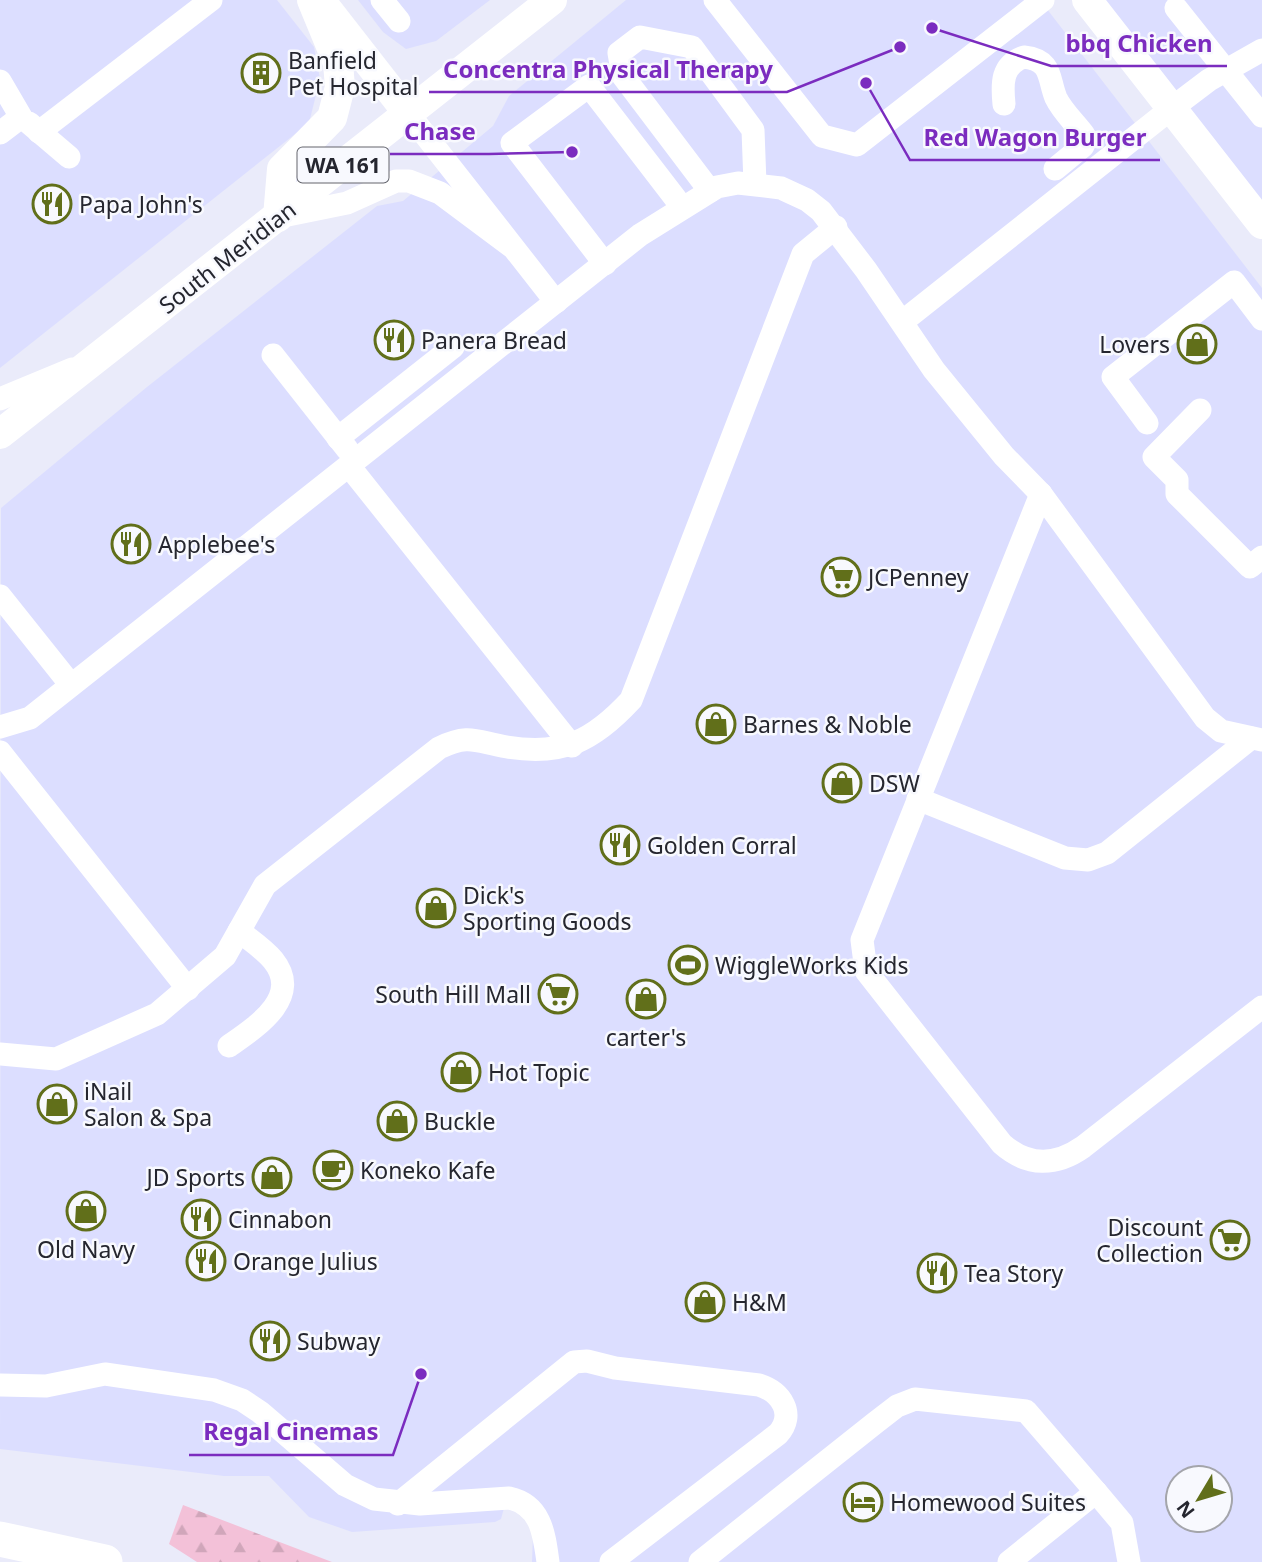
<svg xmlns="http://www.w3.org/2000/svg" width="1262" height="1562" viewBox="0 0 1262 1562" font-family="'Noto Sans',sans-serif">
<style>
.built{fill:#dcdeff;fill-rule:evenodd}
.forest{fill:url(#forest-firs)}
.lines{fill:none;stroke-linecap:round;stroke-linejoin:round}
.minor{stroke:#fff;stroke-width:23}
.major{stroke:#fff;stroke-width:30}
.highway{stroke:#fff;stroke-width:35}
.labels{text-anchor:middle;dominant-baseline:central;stroke-width:5;stroke-linejoin:round;paint-order:stroke}
.shield{fill:#f8f9fe;stroke:#64656d;stroke-width:2}
.shield-label{font-size:21px;font-weight:bold;fill:#25262f}
.poi-label{font-size:23px;fill:#25262f;stroke:#f8f9fe;text-anchor:start}
.street-label{font-size:23px;fill:#25262f;stroke:#f8f9fe}
.leader{fill:none;stroke:#7b2cbf;stroke-width:2.5}
.callout-dot{fill:#7b2cbf;stroke:#f8f9fe;stroke-width:2.5}
.callout-label{font-size:24px;text-anchor:middle;font-weight:bold;fill:#7b2cbf;stroke:#f8f9fe;stroke-width:5;stroke-linejoin:round;paint-order:stroke}
</style>
<defs>
<pattern id="forest-firs" width="22" height="20" patternUnits="userSpaceOnUse" patternTransform="scale(1.75)"><rect width="22" height="20" fill="#f3c1d8"/><path d="M5 1l3.5 6h-7zM16 11l3.5 6h-7z" fill="#d0a6ba"/></pattern>
</defs>
<rect width="100%" height="100%" fill="#eaebfa"/>
<g class="built">
<polygon points="0,0 277,0 314,47 320,79 309,123 0,368"/>
<polygon points="358,0 490,0 436,41 406,49 383,32"/>
<path d="M626,0H1040L1262,288V1562H532L533,1534L528,1523L520,1514L504,1508L501,1519L495,1522L352,1532L309,1517L269,1476H224L0,1449L1,508L147,387L377,206L403,201L493,126L509,96ZM1178,1478H1220V1520H1178Z"/>
<polygon points="1086,0 1262,0 1262,224"/>
</g>
<polygon class="forest" points="183,1505 332,1562 197,1562 169,1544"/>
<g class="lines">
<g class="minor">
<polyline points="382,0 399,21"/>
<polyline points="715,0 822,136 857,145 1043,0"/>
<polyline points="1176,8 1262,116"/>
<polyline points="0,81 21,117 0,133"/>
<path d="M1004,104C1002,84 1001,65 1024,57C1053,60 1048,79 1056,98C1062,111 1076,124 1084,135L1083,146L1055,169"/>
<polyline points="408,113 556,302"/>
<polyline points="29,123 69,157"/>
<polyline points="39,132 211,0"/>
<polyline points="710,191 623,76 619,53 640,37 692,47 753,130 755,184"/>
<polyline points="278,217 347,203 396,181 409,181 440,193 511,246"/>
<polyline points="605,264 512,143 589,86 682,207"/>
<polyline points="902,322 1172,108 1209,80 1262,50"/>
<polyline points="273,355 347,449"/>
<polyline points="0,399 72,369"/>
<polyline points="1200,410 1154,457 1177,480 1177,494 1250,567 1262,557"/>
<polyline points="1147,423 1113,377 1234,282 1262,319"/>
<polyline points="338,438 453,347"/>
<polyline points="349,466 572,746"/>
<path d="M1041,494L862,940L866,971L1002,1144C1028,1167 1056,1166 1083,1147L1262,1007"/>
<polyline points="0,596 71,685"/>
<polyline points="0,727 30,718 640,235 717,187 738,183 781,188 807,200 821,211 866,270 934,370 1004,456 1041,494 1205,718 1221,731 1262,740"/>
<polyline points="0,752 188,989"/>
<polyline points="918,799 1065,858 1088,860 1107,853 1251,738"/>
<path d="M229,1046C256,1027 303,997 273,960C264,949 250,940 239,931"/>
<path d="M0,1054L56,1059L157,1014L225,956L265,885L439,748C470,733 476,742 507,747C563,756 593,741 631,700L803,254L836,227"/>
<path d="M0,1385L46,1386L105,1374L214,1390L242,1400L260,1412L345,1485L374,1499L420,1504L509,1498C541,1505 544,1533 548,1562"/>
<polyline points="1096,1492 1122,1523 1129,1562"/>
<path d="M398,1504L574,1362L587,1361L615,1368L759,1385C781,1392 796,1414 778,1434L611,1562"/>
<polyline points="700,1562 875,1423 897,1406 915,1399 1026,1411 1096,1492 1009,1562"/>
</g>
<g class="major">
<polyline points="1087,0 1262,224"/>
<polyline points="327,9 408,113"/>
<polyline points="278,217 282,169 332,118 340,87 338,63 312,0"/>
<polyline points="0,434 552,0"/>
</g>
<polyline class="highway" points="0,1539 105,1562"/>
</g>
<defs>
<symbol id="building-ring" viewBox="-11 -11 22 22"><circle r="9.5" fill="#f8f9fe" stroke="#616f1a" stroke-width="1.5"/><path d="M-4-6H4V6H1V3H-1V6H-4ZM-2.5-4.3h1.7v1.8h-1.7ZM.8-4.3h1.7v1.8H.8ZM-2.5-1h1.7V.8h-1.7ZM.8-1h1.7V.8H.8Z" fill="#616f1a"/></symbol>
<symbol id="restaurant-ring" viewBox="-11 -11 22 22"><circle r="9.5" fill="#f8f9fe" stroke="#616f1a" stroke-width="1.5"/><path d="M-5-6h1v4h1v-4h1v4h1v-4h1v5L-1.5 .5V6h-2V.5L-5-1ZM5-6V6H3V1.5H1.5Q1.5-4 5-6Z" fill="#616f1a"/></symbol>
<symbol id="shop-ring" viewBox="-11 -11 22 22"><circle r="9.5" fill="#f8f9fe" stroke="#616f1a" stroke-width="1.5"/><path d="M-5-2.5h2.3a2.7 3.5 0 0 1 5.4 0H5L5.5 6h-11ZM-1.5-2.5h3a1.5 2.3 0 0 0-3 0Z" fill="#616f1a"/></symbol>
<symbol id="supermarket-ring" viewBox="-11 -11 22 22"><circle r="9.5" fill="#f8f9fe" stroke="#616f1a" stroke-width="1.5"/><path d="M-6-5.5h2.5l.6 2H6L4.5 2H-2.5L-4.4-4H-6ZM-1.5 3.2a1.3 1.3 0 1 0 .1 0ZM3 3.2a1.3 1.3 0 1 0 .1 0Z" fill="#616f1a"/></symbol>
<symbol id="stadium-ring" viewBox="-11 -11 22 22"><circle r="9.5" fill="#f8f9fe" stroke="#616f1a" stroke-width="1.5"/><path d="M0-5a6.5 5 0 1 0 0 10a6.5 5 0 1 0 0-10ZM-3.5-1.8h7v3.6h-7Z" fill="#616f1a"/></symbol>
<symbol id="cafe-ring" viewBox="-11 -11 22 22"><circle r="9.5" fill="#f8f9fe" stroke="#616f1a" stroke-width="1.5"/><path d="M-5.5-4.5H6V0H3Q3 3.5 0 3.5H-2.5Q-5.5 3.5-5.5 0ZM3-3.2v2h1.7v-2ZM-6 4.5H4V6H-6Z" fill="#616f1a"/></symbol>
<symbol id="hotel-ring" viewBox="-11 -11 22 22"><circle r="9.5" fill="#f8f9fe" stroke="#616f1a" stroke-width="1.5"/><path d="M-6-4.5h1.5V1H6V5H4.5V3h-9V5H-6ZM-4 0a1.8 1.8 0 1 1 3.6 0ZM.5 0V-2.5h3Q6-2.5 6 0Z" fill="#616f1a"/></symbol>
</defs>
<g fill-rule="evenodd">
<use href="#building-ring" x="239" y="51" width="44" height="44"/>
<use href="#restaurant-ring" x="30" y="182" width="44" height="44"/>
<use href="#restaurant-ring" x="372" y="318" width="44" height="44"/>
<use href="#shop-ring" x="1175" y="322" width="44" height="44"/>
<use href="#restaurant-ring" x="109" y="522" width="44" height="44"/>
<use href="#supermarket-ring" x="819" y="555" width="44" height="44"/>
<use href="#shop-ring" x="694" y="702" width="44" height="44"/>
<use href="#shop-ring" x="820" y="761" width="44" height="44"/>
<use href="#restaurant-ring" x="598" y="823" width="44" height="44"/>
<use href="#shop-ring" x="414" y="886" width="44" height="44"/>
<use href="#stadium-ring" x="666" y="943" width="44" height="44"/>
<use href="#supermarket-ring" x="536" y="972" width="44" height="44"/>
<use href="#shop-ring" x="624" y="977" width="44" height="44"/>
<use href="#shop-ring" x="439" y="1050" width="44" height="44"/>
<use href="#shop-ring" x="35" y="1082" width="44" height="44"/>
<use href="#shop-ring" x="375" y="1099" width="44" height="44"/>
<use href="#cafe-ring" x="311" y="1148" width="44" height="44"/>
<use href="#shop-ring" x="250" y="1155" width="44" height="44"/>
<use href="#shop-ring" x="64" y="1189" width="44" height="44"/>
<use href="#restaurant-ring" x="179" y="1197" width="44" height="44"/>
<use href="#supermarket-ring" x="1208" y="1218" width="44" height="44"/>
<use href="#restaurant-ring" x="184" y="1239" width="44" height="44"/>
<use href="#restaurant-ring" x="915" y="1251" width="44" height="44"/>
<use href="#shop-ring" x="683" y="1280" width="44" height="44"/>
<use href="#restaurant-ring" x="248" y="1319" width="44" height="44"/>
<use href="#hotel-ring" x="841" y="1480" width="44" height="44"/>
</g>
<g class="labels">
<rect class="shield" x="297.5" y="147.5" width="91" height="35" rx="5"/>
<g class="shield-label">
<text x="343" y="165">WA 161</text>
</g>
<g class="poi-label">
<text x="288" y="60">Banfield<tspan x="288" dy="26">Pet Hospital</tspan></text>
<text x="79" y="204">Papa John's</text>
<text x="421" y="340">Panera Bread</text>
<text x="1170" y="344" text-anchor="end">Lovers</text>
<text x="158" y="544">Applebee's</text>
<text x="868" y="577">JCPenney</text>
<text x="743" y="724">Barnes &amp; Noble</text>
<text x="869" y="783">DSW</text>
<text x="647" y="845">Golden Corral</text>
<text x="463" y="895">Dick's<tspan x="463" dy="26">Sporting Goods</tspan></text>
<text x="715" y="965">WiggleWorks Kids</text>
<text x="531" y="994" text-anchor="end">South Hill Mall</text>
<text x="646" y="1037" text-anchor="middle">carter's</text>
<text x="488" y="1072">Hot Topic</text>
<text x="84" y="1091">iNail<tspan x="84" dy="26">Salon &amp; Spa</tspan></text>
<text x="424" y="1121">Buckle</text>
<text x="360" y="1170">Koneko Kafe</text>
<text x="245" y="1177" text-anchor="end">JD Sports</text>
<text x="228" y="1219">Cinnabon</text>
<text x="1203" y="1227" text-anchor="end">Discount<tspan x="1203" dy="26">Collection</tspan></text>
<text x="86" y="1249" text-anchor="middle">Old Navy</text>
<text x="233" y="1261">Orange Julius</text>
<text x="964" y="1273">Tea Story</text>
<text x="732" y="1302">H&amp;M</text>
<text x="297" y="1341">Subway</text>
<text x="890" y="1502">Homewood Suites</text>
</g>
<g class="street-label">
<text transform="translate(227 257) rotate(-38)">South Meridian</text>
</g>
</g>
<path class="leader" d="M932 28L1051 66H1227M900 47L787 92H429M572 152L489 154H390M866 83L910 160H1160M421 1374L393 1455H189"/>
<g class="callout-dot">
<circle cx="932" cy="28" r="7"/>
<circle cx="900" cy="47" r="7"/>
<circle cx="572" cy="152" r="7"/>
<circle cx="866" cy="83" r="7"/>
<circle cx="421" cy="1374" r="7"/>
</g>
<g class="callout-label">
<text x="1139" y="52">bbq Chicken</text>
<text x="608" y="78">Concentra Physical Therapy</text>
<text x="440" y="140">Chase</text>
<text x="1035" y="146">Red Wagon Burger</text>
<text x="291" y="1440">Regal Cinemas</text>
</g>
<g transform="translate(1199 1499) rotate(232)"><circle r="33" fill="#f8f9fe" stroke="#a4a5ab" stroke-width="2"/>
<path d="M0-5L12 26L0 18L-12 26Z" fill="#616f1a"/>
<text y="-10" font-size="19" font-weight="bold" text-anchor="middle" fill="#25262f">N</text>
</g>
</svg>
